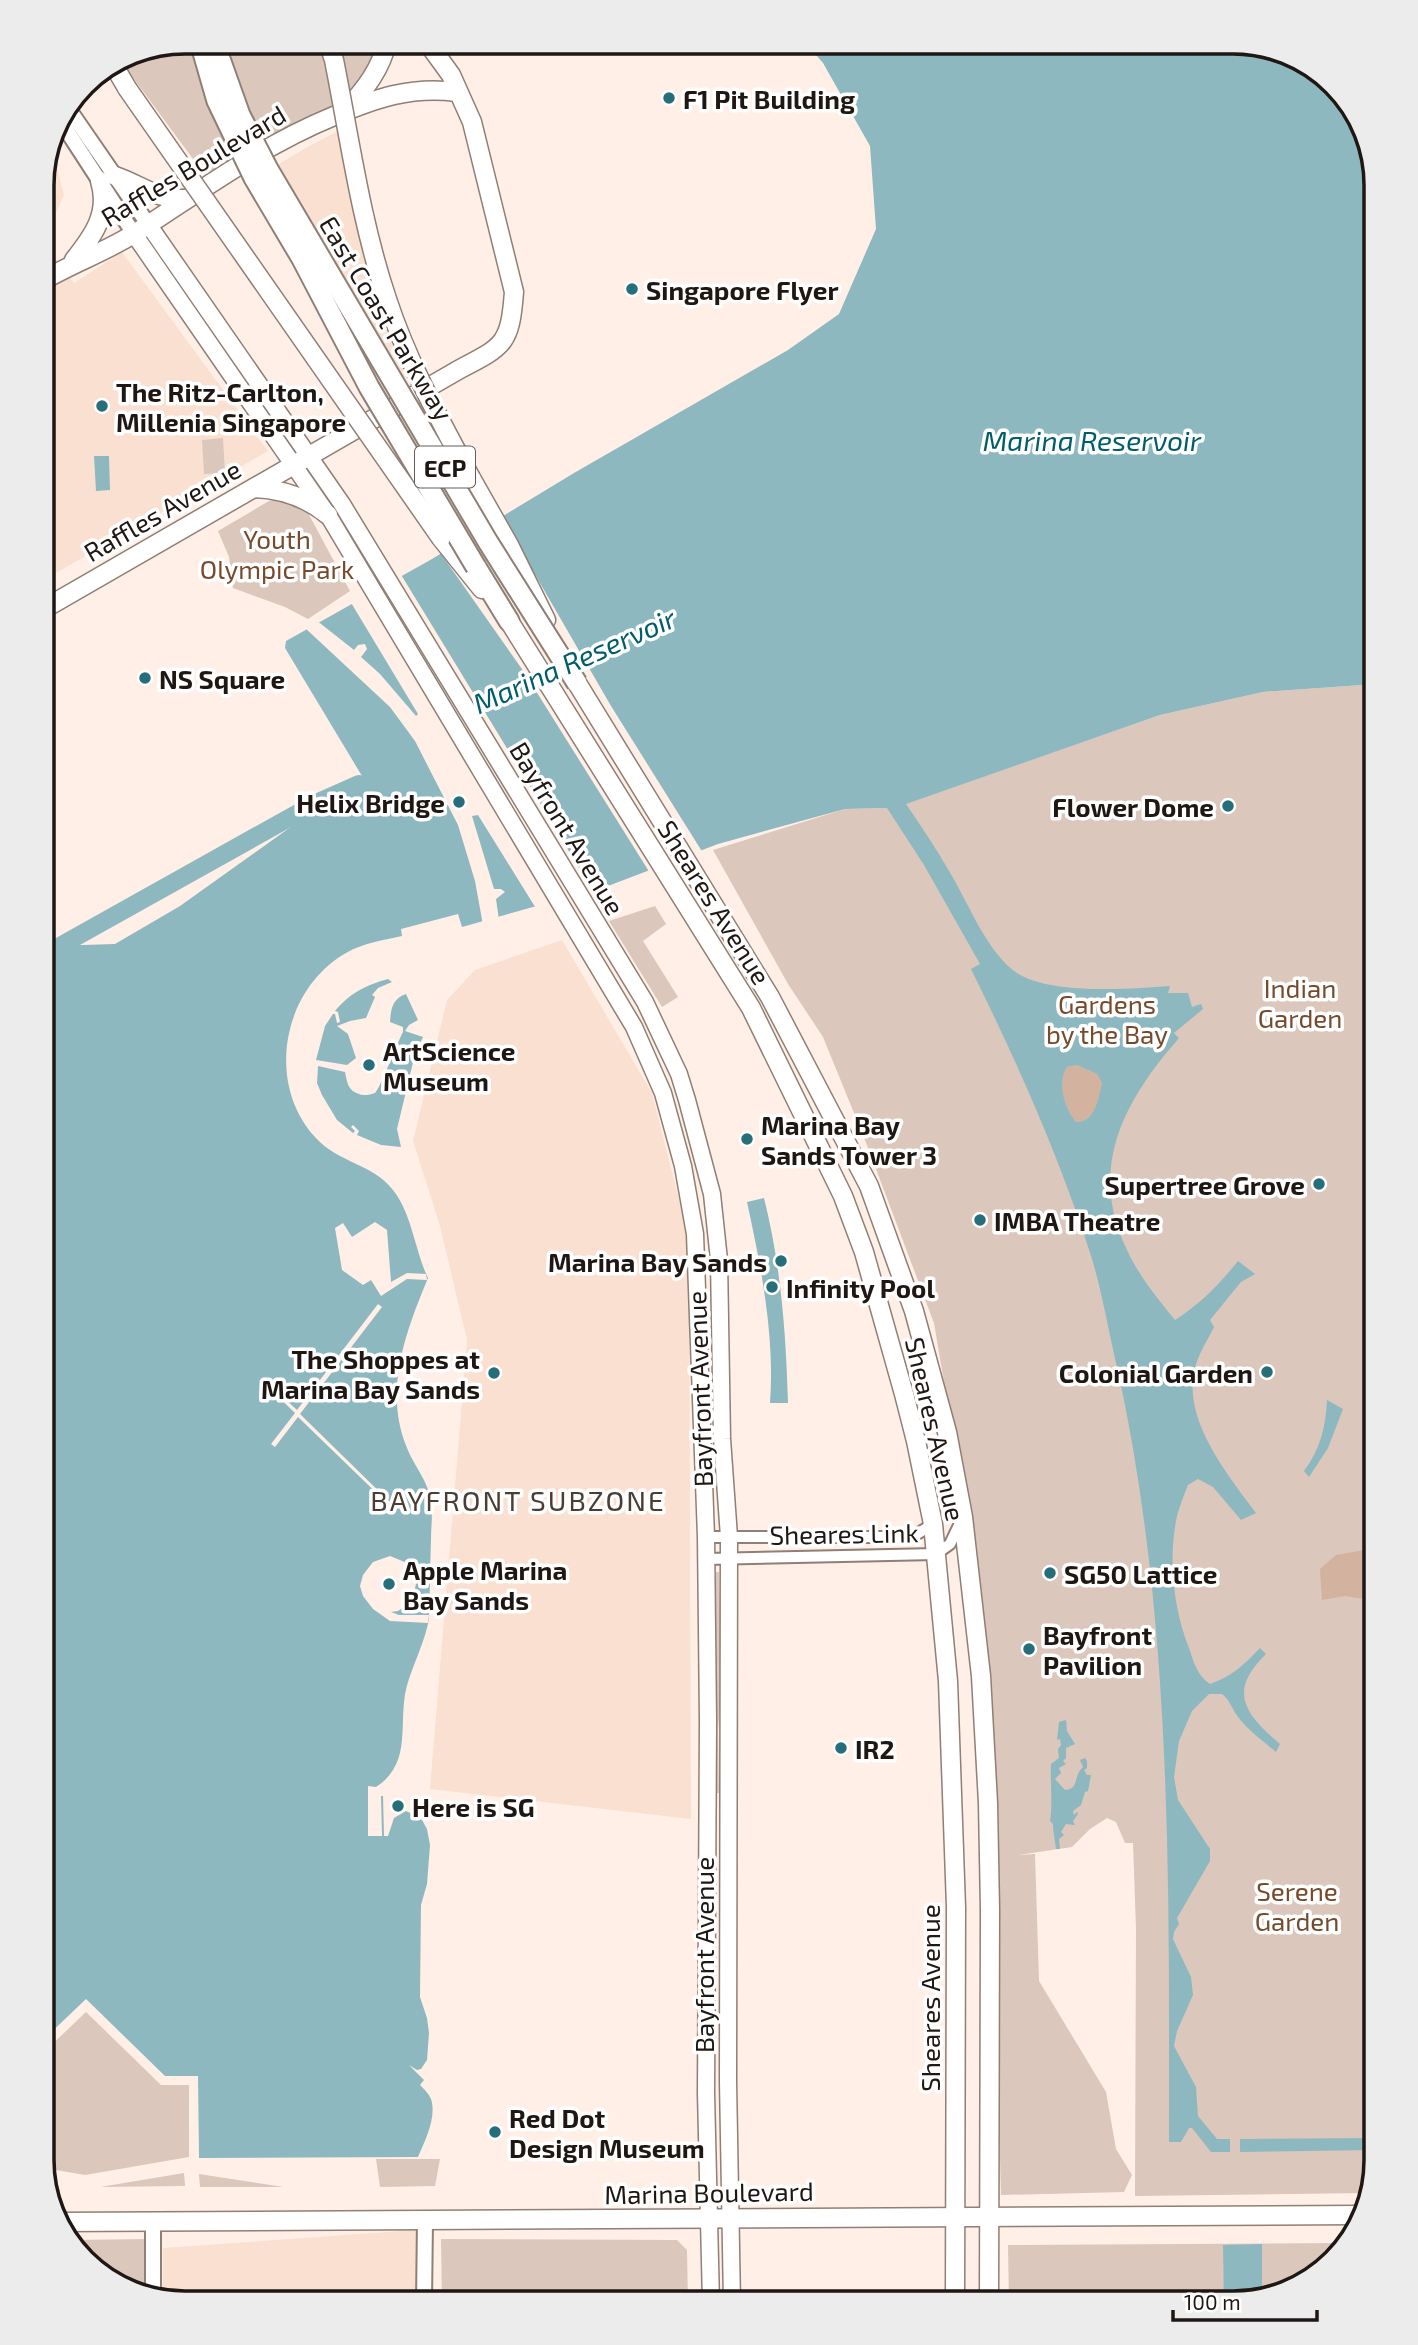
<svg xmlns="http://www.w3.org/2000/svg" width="1418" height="2345" viewBox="0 0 1418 2345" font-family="'Exo 2',sans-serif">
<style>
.built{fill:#fae0d0}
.green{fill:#dbc7bb}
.forest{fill:#d3b39f}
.water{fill:#8eb8c0;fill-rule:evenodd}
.pier{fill:#ffefe6}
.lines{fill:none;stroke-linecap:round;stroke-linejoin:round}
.river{stroke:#8eb8c0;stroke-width:18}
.minor-casing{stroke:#8f7f74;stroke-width:14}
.tertiary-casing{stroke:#8f7f74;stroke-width:18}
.secondary-casing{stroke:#8f7f74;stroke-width:19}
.primary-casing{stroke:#8f7f74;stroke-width:21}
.trunk-casing{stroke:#8f7f74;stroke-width:21}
.motorway-casing{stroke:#8f7f74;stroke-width:23}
.minor{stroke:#fff;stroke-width:10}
.tertiary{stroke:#fff;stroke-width:14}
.secondary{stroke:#fff;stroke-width:16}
.primary{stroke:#fff;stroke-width:18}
.trunk{stroke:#fff;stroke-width:18}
.motorway{stroke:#fff;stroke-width:19}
.trunk-bridge-casing{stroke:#8f7f74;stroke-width:21;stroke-linecap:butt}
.motorway-bridge-casing{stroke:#8f7f74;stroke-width:23;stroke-linecap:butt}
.trunk-bridge{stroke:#fff;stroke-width:18}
.motorway-bridge{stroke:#fff;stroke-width:19}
.poi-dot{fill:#276e7b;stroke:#fff;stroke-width:2.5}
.labels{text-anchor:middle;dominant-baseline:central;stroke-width:7;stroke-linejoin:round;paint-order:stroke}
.shield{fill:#fff;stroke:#625d5a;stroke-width:2}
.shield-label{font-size:24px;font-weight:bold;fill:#1e1713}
.poi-label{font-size:26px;font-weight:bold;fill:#1e1713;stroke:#fff;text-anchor:start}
.street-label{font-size:26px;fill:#1e1713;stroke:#fff}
.park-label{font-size:26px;fill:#774a2c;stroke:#fff}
.water-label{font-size:28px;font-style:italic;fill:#005d69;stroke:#fff}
.neighbourhood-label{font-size:28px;letter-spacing:2px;fill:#4c3d34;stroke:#fff}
.rim{fill:none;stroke:#1e1713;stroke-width:3.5}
</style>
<rect width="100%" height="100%" fill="#ffefe6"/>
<g class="built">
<polygon points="353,123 370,223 420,369 384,389 260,176 302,150"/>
<polygon points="50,141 64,195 43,242 74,283 122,252 268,451 42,581 42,176"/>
<polygon points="562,940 652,1093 689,1239 691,1819 430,1789 467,1340 440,1226 413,1141 447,1000 475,970"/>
<polygon points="416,2230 417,2303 176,2303 163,2298 163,2248"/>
</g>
<g class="green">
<polygon points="185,42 383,42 351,102 210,182 120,60 131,53"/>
<polygon points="223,438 225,473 204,474 202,440"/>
<polygon points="278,499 286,499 307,511 350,591 308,619 285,607 233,588 229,557 218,531 269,501"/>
<polygon points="1376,684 1376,2160 1367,2193 1135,2196 1136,1929 1133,1843 1125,1843 1116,1822 1107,1818 1090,1829 1072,1847 1018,1855 1035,1854 1039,1981 1106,2092 1116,2149 1132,2175 1124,2192 1001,2195 992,1857 975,1566 934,1323 865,1140 823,1037 788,984 713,850 845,809 887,808 906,803 1160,715 1263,692"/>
<polygon points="655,906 666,924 643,941 678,997 662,1007 609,921"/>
<polygon points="716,1572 719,1572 722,1684 718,1729 719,1793 715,1793 712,1684 716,1642"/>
<polygon points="86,2012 161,2085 189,2085 189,2157 85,2175 44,2168 42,2160 42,2054"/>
<polygon points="376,2159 440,2159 435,2186 380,2187"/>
<polygon points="184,2173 185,2186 100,2187"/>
<polygon points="199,2174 284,2187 200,2187"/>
<polygon points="147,2239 148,2293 106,2279 72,2240"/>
<polygon points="441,2239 677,2240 687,2250 688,2303 442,2303"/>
<polygon points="1345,2243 1296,2288 1233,2303 1009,2303 1008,2245"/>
</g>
<g class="forest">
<path d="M1077,1065L1097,1074L1102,1083C1098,1098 1096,1122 1076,1122C1064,1108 1057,1082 1067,1067Z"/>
<polygon points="1376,1548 1376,1601 1345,1596 1322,1600 1320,1569 1336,1555"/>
</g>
<g class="water">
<path d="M805,42H1243L1312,66L1361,122L1376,185V684L1263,692L1160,715L906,804C921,826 936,848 949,871C968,902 987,953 1017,973C1050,995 1131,989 1170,986L1168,993H1188L1192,1007L1201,1004L1203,1009L1174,1033L1179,1038C1124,1101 1087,1168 1127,1250C1139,1276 1157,1298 1175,1320C1200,1304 1219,1285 1238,1261L1255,1274L1241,1282L1210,1320L1214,1327C1207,1341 1197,1356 1194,1372C1184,1422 1228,1475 1256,1513L1241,1520L1213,1487L1198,1479L1188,1485C1184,1495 1180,1505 1177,1516C1168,1558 1173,1608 1189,1648C1194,1663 1197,1675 1210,1684C1231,1677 1245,1664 1260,1648L1266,1654C1227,1692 1245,1714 1280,1744L1276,1752C1263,1741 1249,1731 1238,1717C1232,1709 1230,1700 1222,1694H1209L1192,1711L1179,1741L1174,1777L1178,1800L1210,1849V1861L1177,1918L1179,1924L1174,1932L1173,1939L1191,1977L1193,1995L1177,2031L1174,2046L1196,2087L1198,2116L1217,2139H1230V2152H1211L1192,2128H1189L1181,2142H1169C1169,1885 1173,1624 1118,1371C1109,1334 1103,1296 1092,1259C1061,1160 1017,1062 971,969L980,964L924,865L887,808L845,809L718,844L608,886L462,927L458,914L401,929L402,936C384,940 363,943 346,953C283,989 265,1082 315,1137C338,1163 372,1163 393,1190C412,1214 415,1251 428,1278C406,1331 383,1391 407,1448C414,1466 429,1482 431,1502C433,1514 431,1527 431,1539C430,1566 430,1593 429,1619C425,1641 415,1660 408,1682C396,1719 415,1762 376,1787V1796H383L384,1836H388L394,1818L406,1811L421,1818L427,1829L430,1845L427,1884L421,1905L420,1997L427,2018L429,2033L427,2060L421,2069L417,2070L409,2065L424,2080L420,2085C424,2089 429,2094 431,2099C437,2117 425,2141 418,2157L199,2158L198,2076H165L86,1999L42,2041V943L51,946L115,944L180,906L362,776L285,648L286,641L432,559L574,473L788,350L839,314L876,229L870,146L823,63ZM1077,1065L1097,1074L1102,1083C1098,1098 1096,1122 1076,1122C1064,1108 1057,1082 1067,1067Z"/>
<polygon points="94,456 109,456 110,490 96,491"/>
<path d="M388,979L392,982L378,988L372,995L375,997L366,1018L350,1021L337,1026L348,1034L356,1058L347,1065L316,1060L325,1026L333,1014H335L337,1023L340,1022L338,1012L335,1011C350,993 366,985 388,979Z"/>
<path d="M406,994L418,1020L409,1025L405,1031L423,1037L415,1054L397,1129L401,1147L381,1145L357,1135L359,1131L353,1125L351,1127L355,1131L353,1133L337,1120L322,1095L317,1083L318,1066L345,1072C347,1082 348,1091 359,1094C363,1096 370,1095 375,1093C380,1089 398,1041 403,1032V1027L390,1022C391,1009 392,999 406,994Z"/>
<path d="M764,1198C781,1266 786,1333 788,1403H770C775,1336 761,1267 747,1202Z"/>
<path d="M1327,1400L1343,1409L1328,1448L1309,1477L1304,1471C1320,1450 1326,1426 1327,1400Z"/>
<path d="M1066,1720L1067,1731L1075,1744L1066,1748V1758L1063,1761L1066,1764L1059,1768L1061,1773L1055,1779L1065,1790C1076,1789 1075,1782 1078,1774C1079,1771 1081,1769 1083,1767L1080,1760L1085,1758L1087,1761V1768L1084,1770L1087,1775H1091L1088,1791L1085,1792L1081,1805L1073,1811L1074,1815L1077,1812L1078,1814L1073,1821L1075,1825L1066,1824L1061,1832L1064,1835L1059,1839L1060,1849H1056C1055,1838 1053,1833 1053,1824L1050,1821C1053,1804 1050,1783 1051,1764L1059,1758L1058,1749L1061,1745L1060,1739L1057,1740L1059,1722Z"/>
<polygon points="1376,2138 1376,2150 1240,2152 1240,2139"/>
<polygon points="1262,2244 1262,2296 1224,2303 1223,2245"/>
</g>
<g class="pier">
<polygon points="500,514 611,706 703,853 650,873 524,672 439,551"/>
<polygon points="400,573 522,773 594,893 537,910 478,815 472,816 494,889 501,889 505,892 496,899 499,920 483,925 475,881 458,825 415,741 390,707 304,627 316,620 354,650 358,645 365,644 367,649 361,657 380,674 416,716 418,714 350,601"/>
<polygon points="375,1222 387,1230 391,1282 407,1273 426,1274 427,1280 407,1279 381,1296 371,1280 363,1285 342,1270 335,1228 343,1223 352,1237"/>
<polygon points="378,1304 382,1307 300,1414 394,1506 392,1508 298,1417 275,1447 271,1444 295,1413 268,1387 270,1385 297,1410"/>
<polygon points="390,1556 412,1565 417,1578 413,1600 398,1611 391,1612 399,1615 429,1615 428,1623 390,1621 373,1609 363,1596 360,1586 363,1575 373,1562"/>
<polygon points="368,1786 376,1787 376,1796 381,1796 382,1836 368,1836"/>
</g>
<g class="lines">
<polyline class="river" points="42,956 314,804 359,784"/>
<defs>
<g id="minor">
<polyline points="706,1537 904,1537 917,1534 933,1524"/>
<polyline points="706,1559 936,1554 950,1544 962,1519"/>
</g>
<g id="tertiary">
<polyline points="68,108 148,224"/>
<polyline points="60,120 134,234"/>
<polyline points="153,2295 153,2222"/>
<polyline points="424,2303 425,2220"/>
</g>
<g id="secondary">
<polyline points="148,224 342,504 645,1002 679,1074 687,1100 712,1194 719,1260 722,1439 729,1537 728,2081 732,2303"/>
<polyline points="134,234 328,515 368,582 634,1027 663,1093 683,1166 695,1234 706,1537 708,1721 706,2093 711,2303"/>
</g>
<g id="primary">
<path d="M347,109C365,89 381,69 387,42"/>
<path d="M115,176C139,184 158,200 184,199"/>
<path d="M74,260C93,236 110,213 100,181"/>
<path d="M42,281C73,263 107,251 137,232C202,190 261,146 334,116C376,98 411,86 457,92"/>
<path d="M254,488C282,489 306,497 328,515"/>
<path d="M42,610L460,369C505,346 510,343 514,292L472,122L451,75L427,42"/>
<polyline points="509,621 751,1008 843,1196 864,1252 904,1394 916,1441 933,1524 948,1681 956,1907 955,2303"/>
<polyline points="577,683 770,997 869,1186 914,1311 947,1432 963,1517 981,1676 988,1803 990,1910 989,2303"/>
<polyline points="57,2222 1361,2215"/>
</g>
<g id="trunk">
<polyline points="113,64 127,88"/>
<polyline points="471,478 509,545 546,620"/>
<polyline points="441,538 482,589"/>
</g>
<polyline id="motorway" points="476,567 509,621"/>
</defs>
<use href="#minor" class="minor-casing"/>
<use href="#tertiary" class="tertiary-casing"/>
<use href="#secondary" class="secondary-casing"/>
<use href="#primary" class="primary-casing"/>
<use href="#trunk" class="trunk-casing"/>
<use href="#motorway" class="motorway-casing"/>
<use href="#minor" class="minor"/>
<use href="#tertiary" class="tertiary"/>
<use href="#secondary" class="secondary"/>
<use href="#primary" class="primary"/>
<use href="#trunk" class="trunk"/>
<use href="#motorway" class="motorway"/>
<defs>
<g id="trunk-bridge">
<path d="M328,42L334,60C350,140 361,222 387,299C407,361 440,420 471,478"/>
<polyline points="127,88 441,538"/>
</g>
<g id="motorway-bridge">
<polyline points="200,42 217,101 254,178 302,259 369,387 476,567"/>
<polyline points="214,42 240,115 268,169 488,542 577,683"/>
</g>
</defs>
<use href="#trunk-bridge" class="trunk-bridge-casing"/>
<use href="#motorway-bridge" class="motorway-bridge-casing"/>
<use href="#trunk-bridge" class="trunk-bridge"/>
<use href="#motorway-bridge" class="motorway-bridge"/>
</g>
<g class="poi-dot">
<circle cx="669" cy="98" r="7"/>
<circle cx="632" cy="289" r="7"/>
<circle cx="102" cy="406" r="7"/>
<circle cx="145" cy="678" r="7"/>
<circle cx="459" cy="802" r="7"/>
<circle cx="1228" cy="806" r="7"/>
<circle cx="369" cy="1065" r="7"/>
<circle cx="747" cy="1139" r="7"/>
<circle cx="1319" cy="1184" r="7"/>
<circle cx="980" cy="1220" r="7"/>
<circle cx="781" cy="1261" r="7"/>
<circle cx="772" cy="1287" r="7"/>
<circle cx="1267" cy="1372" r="7"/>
<circle cx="494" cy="1373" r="7"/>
<circle cx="1050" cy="1573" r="7"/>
<circle cx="389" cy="1584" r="7"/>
<circle cx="1029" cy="1649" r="7"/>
<circle cx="841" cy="1748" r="7"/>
<circle cx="398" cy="1806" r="7"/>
<circle cx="495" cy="2132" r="7"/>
</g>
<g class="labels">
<rect class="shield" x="415" y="446.5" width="60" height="41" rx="5"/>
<g class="shield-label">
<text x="445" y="467">ECP</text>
</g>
<g class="poi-label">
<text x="683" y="98">F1 Pit Building</text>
<text x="646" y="289">Singapore Flyer</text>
<text x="116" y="391">The Ritz-Carlton,<tspan x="116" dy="30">Millenia Singapore</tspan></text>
<text x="159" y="678">NS Square</text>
<text x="445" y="802" text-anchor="end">Helix Bridge</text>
<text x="1214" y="806" text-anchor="end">Flower Dome</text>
<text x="383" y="1050">ArtScience<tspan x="383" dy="30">Museum</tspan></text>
<text x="761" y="1124">Marina Bay<tspan x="761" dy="30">Sands Tower 3</tspan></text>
<text x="1305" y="1184" text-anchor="end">Supertree Grove</text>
<text x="994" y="1220">IMBA Theatre</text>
<text x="767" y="1261" text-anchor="end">Marina Bay Sands</text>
<text x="786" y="1287">Infinity Pool</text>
<text x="480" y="1358" text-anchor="end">The Shoppes at<tspan x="480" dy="30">Marina Bay Sands</tspan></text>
<text x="1253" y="1372" text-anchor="end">Colonial Garden</text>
<text x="403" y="1569">Apple Marina<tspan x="403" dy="30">Bay Sands</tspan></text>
<text x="1064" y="1573">SG50 Lattice</text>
<text x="1043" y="1634">Bayfront<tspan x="1043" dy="30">Pavilion</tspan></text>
<text x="855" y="1748">IR2</text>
<text x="412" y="1806">Here is SG</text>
<text x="509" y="2117">Red Dot<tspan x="509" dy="30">Design Museum</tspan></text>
</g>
<g class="street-label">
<text transform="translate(193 165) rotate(-31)">Raffles Boulevard</text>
<text transform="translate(387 318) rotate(59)">East Coast Parkway</text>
<text transform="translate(162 510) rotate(-30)">Raffles Avenue</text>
<text transform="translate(568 828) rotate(59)">Bayfront Avenue</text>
<text transform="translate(715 902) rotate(58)">Sheares Avenue</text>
<text transform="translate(699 1389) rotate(-92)">Bayfront Avenue</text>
<text transform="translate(936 1429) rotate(77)">Sheares Avenue</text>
<text transform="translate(844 1533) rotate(-1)">Sheares Link</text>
<text transform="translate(703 1955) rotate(-90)">Bayfront Avenue</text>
<text transform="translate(929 1998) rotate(-90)">Sheares Avenue</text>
<text transform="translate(709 2192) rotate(-1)">Marina Boulevard</text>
</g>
<g class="park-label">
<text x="277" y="538">Youth<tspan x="277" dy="30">Olympic Park</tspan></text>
<text x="1300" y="987">Indian<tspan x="1300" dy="30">Garden</tspan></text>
<text x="1107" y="1003">Gardens<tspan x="1107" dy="30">by the Bay</tspan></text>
<text x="1297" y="1890">Serene<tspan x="1297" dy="30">Garden</tspan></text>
</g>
<g class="water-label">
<text x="1092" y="440">Marina Reservoir</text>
<text transform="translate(574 660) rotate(-24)">Marina Reservoir</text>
</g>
<g class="neighbourhood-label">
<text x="518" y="1500">BAYFRONT SUBZONE</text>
</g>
</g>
<path d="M0 0H1418V2345H0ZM185 54H1233A131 131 0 0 1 1364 185V2160A131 131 0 0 1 1233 2291H185A131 131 0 0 1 54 2160V185A131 131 0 0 1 185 54Z" fill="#edecec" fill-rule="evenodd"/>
<path class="rim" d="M185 54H1233A131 131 0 0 1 1364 185V2160A131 131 0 0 1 1233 2291H185A131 131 0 0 1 54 2160V185A131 131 0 0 1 185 54Z"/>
<path d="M1173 2310v10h144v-10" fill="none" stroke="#1e1713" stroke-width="3.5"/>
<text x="1184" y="2310" font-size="21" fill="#1e1713" stroke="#ffffff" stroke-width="5" paint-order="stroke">100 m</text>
</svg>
